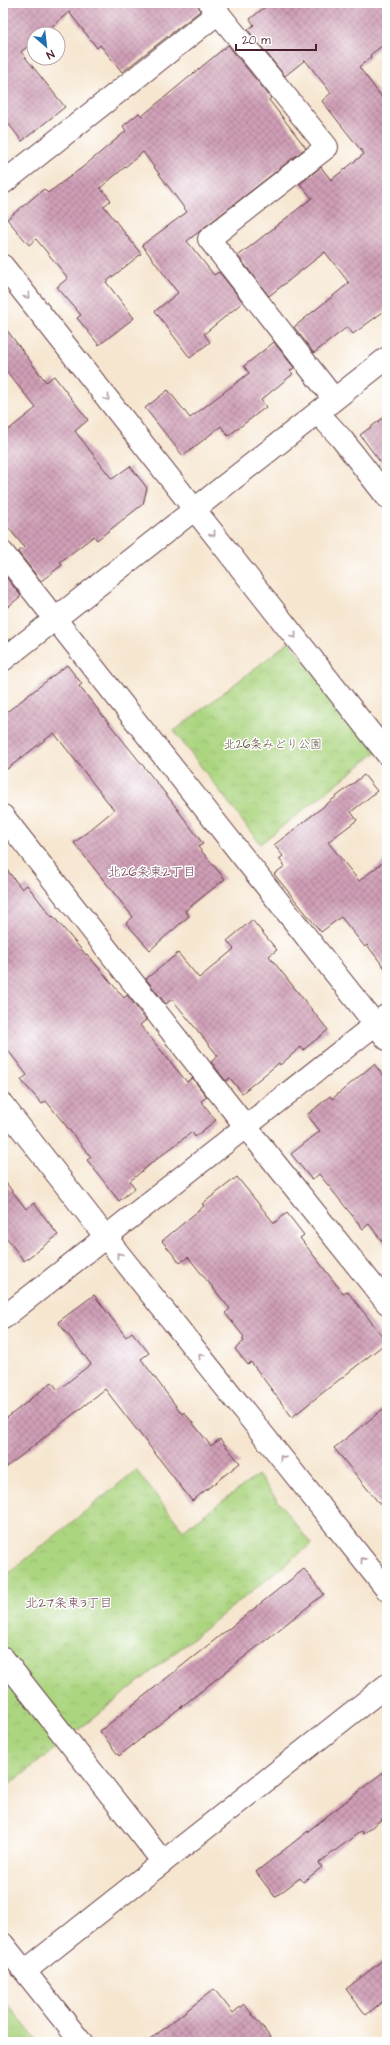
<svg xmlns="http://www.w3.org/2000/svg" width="390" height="2045" viewBox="0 0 390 2045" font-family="'Architects Daughter','Klee One',sans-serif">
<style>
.park{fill:url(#park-crowns);stroke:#7b7a56}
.building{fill:url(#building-cross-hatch)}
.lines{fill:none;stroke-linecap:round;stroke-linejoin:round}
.minor-casing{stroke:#643d44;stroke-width:24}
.tertiary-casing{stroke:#643d44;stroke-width:24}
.minor{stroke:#fff;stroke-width:22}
.tertiary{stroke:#fff;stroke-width:22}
.oneway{stroke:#ae9aa0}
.labels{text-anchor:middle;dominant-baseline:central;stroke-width:3;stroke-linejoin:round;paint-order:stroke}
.park-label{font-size:12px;fill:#675644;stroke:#fff}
.neighbourhood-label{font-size:13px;fill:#794c5c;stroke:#fff}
</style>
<defs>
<pattern id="park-crowns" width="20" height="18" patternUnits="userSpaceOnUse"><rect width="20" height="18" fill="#acd580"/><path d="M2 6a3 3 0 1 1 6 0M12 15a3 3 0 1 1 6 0" fill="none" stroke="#96b66f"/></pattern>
<pattern id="building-cross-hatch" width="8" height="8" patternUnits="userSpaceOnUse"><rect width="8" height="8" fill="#cf9fb6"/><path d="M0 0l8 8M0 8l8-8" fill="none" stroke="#aa8194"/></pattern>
</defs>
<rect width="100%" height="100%" fill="#fff"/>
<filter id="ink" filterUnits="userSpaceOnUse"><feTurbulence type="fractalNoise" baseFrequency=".025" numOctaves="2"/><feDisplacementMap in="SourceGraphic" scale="8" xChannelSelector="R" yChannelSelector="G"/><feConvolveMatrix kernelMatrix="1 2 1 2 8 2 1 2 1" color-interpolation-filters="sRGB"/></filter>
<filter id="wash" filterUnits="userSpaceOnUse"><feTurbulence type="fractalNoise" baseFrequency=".012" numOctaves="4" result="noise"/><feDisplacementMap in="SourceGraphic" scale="16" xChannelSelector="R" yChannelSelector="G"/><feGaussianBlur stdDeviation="0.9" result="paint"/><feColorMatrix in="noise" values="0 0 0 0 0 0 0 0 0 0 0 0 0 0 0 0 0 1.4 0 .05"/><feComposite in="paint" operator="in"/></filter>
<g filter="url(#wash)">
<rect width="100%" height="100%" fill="#f6e6d0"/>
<g class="park">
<polygon points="289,642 377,752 260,844 174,731"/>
<polygon points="136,1470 183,1530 258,1475 311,1544 3,1790 3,1578"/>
<polygon points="3,1998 5,2001 38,2042 3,2042"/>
</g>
<g id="blocks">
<g class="building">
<polygon points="3,3 198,3 200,11 122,72 100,45 97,48 69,12 43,34 34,34 34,41 21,52 65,107 22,141 3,117"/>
<polygon points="270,3 387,3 387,42 370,55 371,57 359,67 387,104 387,309 353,334 347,327 314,353 294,327 349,283 325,252 269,296 238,256 312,198 300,184 321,167 331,180 364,154 322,101 331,93 305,60 285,76 248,30 254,25 250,19"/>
<polygon points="228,45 271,98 269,100 306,148 187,241 214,275 219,272 243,302 204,334 210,342 190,358 155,311 178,293 142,245 187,212 143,152 100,188 111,200 104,206 141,254 106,282 134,318 99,345 77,318 81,315 57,287 68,278 36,239 29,245 7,219 44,189 48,193 83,167 126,131 123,126 139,113 142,116"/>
<polygon points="3,325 46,382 54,376 88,420 75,431 112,479 130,466 147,488 143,504 97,540 94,536 60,562 62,565 41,581 18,552 24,547 3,521 3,434 36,408 3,367"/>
<polygon points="274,342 294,368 290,371 293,374 261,400 266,407 228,436 221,426 183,456 145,408 168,390 190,418 249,373 244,366"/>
<polygon points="387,415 387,471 360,435"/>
<polygon points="3,573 21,596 3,611"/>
<polygon points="67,665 82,684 79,686 169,798 203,844 198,847 225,879 185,911 189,916 150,950 126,923 133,917 74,843 114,810 54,733 3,772 3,715"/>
<polygon points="364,775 377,791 351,812 357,820 328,842 359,881 387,859 387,971 367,945 365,947 341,917 321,932 274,874 285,866 279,859 283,856 274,845"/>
<polygon points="3,865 22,889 27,885 52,917 53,916 86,955 87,954 124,998 127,995 146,1020 140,1025 187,1082 192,1078 207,1097 201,1101 216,1120 195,1137 192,1132 153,1162 130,1181 135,1188 119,1201 87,1160 91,1157 46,1101 42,1104 21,1080 27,1075 3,1044"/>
<polygon points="252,920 277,950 269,956 328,1030 303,1050 301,1047 280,1065 279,1063 242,1093 230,1078 226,1081 211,1062 218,1056 172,999 166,1004 146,979 178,953 199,978 234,949 227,941"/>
<polygon points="374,1064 387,1080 387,1248 369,1224 363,1229 319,1174 312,1180 291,1154 320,1131 307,1115 330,1096 332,1099"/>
<polygon points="237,1177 274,1223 287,1213 304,1235 300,1238 343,1293 347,1291 387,1342 292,1417 251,1362 248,1365 235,1349 244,1341 242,1339 244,1337 225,1313 230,1309 188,1257 180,1263 162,1241 204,1206 202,1204"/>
<polygon points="3,1179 26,1209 34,1203 58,1235 24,1261 3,1233"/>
<polygon points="94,1295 126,1337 132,1332 149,1353 141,1359 182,1414 184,1412 211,1446 220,1439 240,1463 192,1501 105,1389 3,1470 3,1421 52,1382 58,1390 91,1364 58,1322"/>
<polygon points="387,1406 387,1513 334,1448"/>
<polygon points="304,1569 324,1594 119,1756 100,1731"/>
<polygon points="387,1769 387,1815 363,1834 361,1831 319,1863 322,1867 303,1882 300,1878 275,1897 256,1872"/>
<polygon points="387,1957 387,1998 366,2015 346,1989"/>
<polygon points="214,1989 233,2013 244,2004 274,2042 147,2042"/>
</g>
</g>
</g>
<g filter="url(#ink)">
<use href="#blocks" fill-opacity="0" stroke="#643d44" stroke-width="1"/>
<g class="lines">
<defs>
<g id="minor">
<polyline points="210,3 327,147 209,239 334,399"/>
<polyline points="3,183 218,13"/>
<polyline points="318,413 341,438 387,497"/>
<polyline points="3,553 387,1039"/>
<polyline points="3,816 246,1127 387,1303"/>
<polyline points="3,1318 387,1015"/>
<polyline points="3,1658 163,1862"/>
<polyline points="25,1971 387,1685"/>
</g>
<g id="tertiary">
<polyline points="3,266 387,754"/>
<polyline points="3,660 387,358"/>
<polyline points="3,1105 119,1254 387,1590"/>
<polyline points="3,1944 81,2042"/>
</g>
</defs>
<use href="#minor" class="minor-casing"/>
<use href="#tertiary" class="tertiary-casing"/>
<use href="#minor" class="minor"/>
<use href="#tertiary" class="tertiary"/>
</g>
<defs><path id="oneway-chevron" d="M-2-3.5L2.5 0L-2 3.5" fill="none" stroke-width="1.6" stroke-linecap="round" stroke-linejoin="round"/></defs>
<g class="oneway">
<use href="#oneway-chevron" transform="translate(27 296) rotate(52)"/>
<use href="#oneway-chevron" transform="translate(107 398) rotate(52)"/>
<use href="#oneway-chevron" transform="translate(213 534) rotate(52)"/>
<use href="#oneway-chevron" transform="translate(294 636) rotate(52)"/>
<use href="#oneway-chevron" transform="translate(119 1255) rotate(-128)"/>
<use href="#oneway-chevron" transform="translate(201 1356) rotate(-129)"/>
<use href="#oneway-chevron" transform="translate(282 1458) rotate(-129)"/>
<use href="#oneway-chevron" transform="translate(363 1560) rotate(-129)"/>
</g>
</g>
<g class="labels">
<g class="park-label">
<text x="273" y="744">北26条みどり公園</text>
</g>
<g class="neighbourhood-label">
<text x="152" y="872">北26条東2丁目</text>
<text x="69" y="1603">北27条東3丁目</text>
</g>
</g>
<rect width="390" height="2045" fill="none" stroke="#fff" stroke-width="16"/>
<g transform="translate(46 46) rotate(152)"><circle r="19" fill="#ffffff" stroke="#b7a5aa"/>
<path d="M0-3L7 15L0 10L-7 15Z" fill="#1f6fb2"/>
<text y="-6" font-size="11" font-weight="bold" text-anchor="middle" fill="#4a1f2b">N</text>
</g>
<path d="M236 44v6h80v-6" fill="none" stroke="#4a1f2b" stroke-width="2"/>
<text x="242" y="44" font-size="12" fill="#4a1f2b" stroke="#ffffff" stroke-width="3" paint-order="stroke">20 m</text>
</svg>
